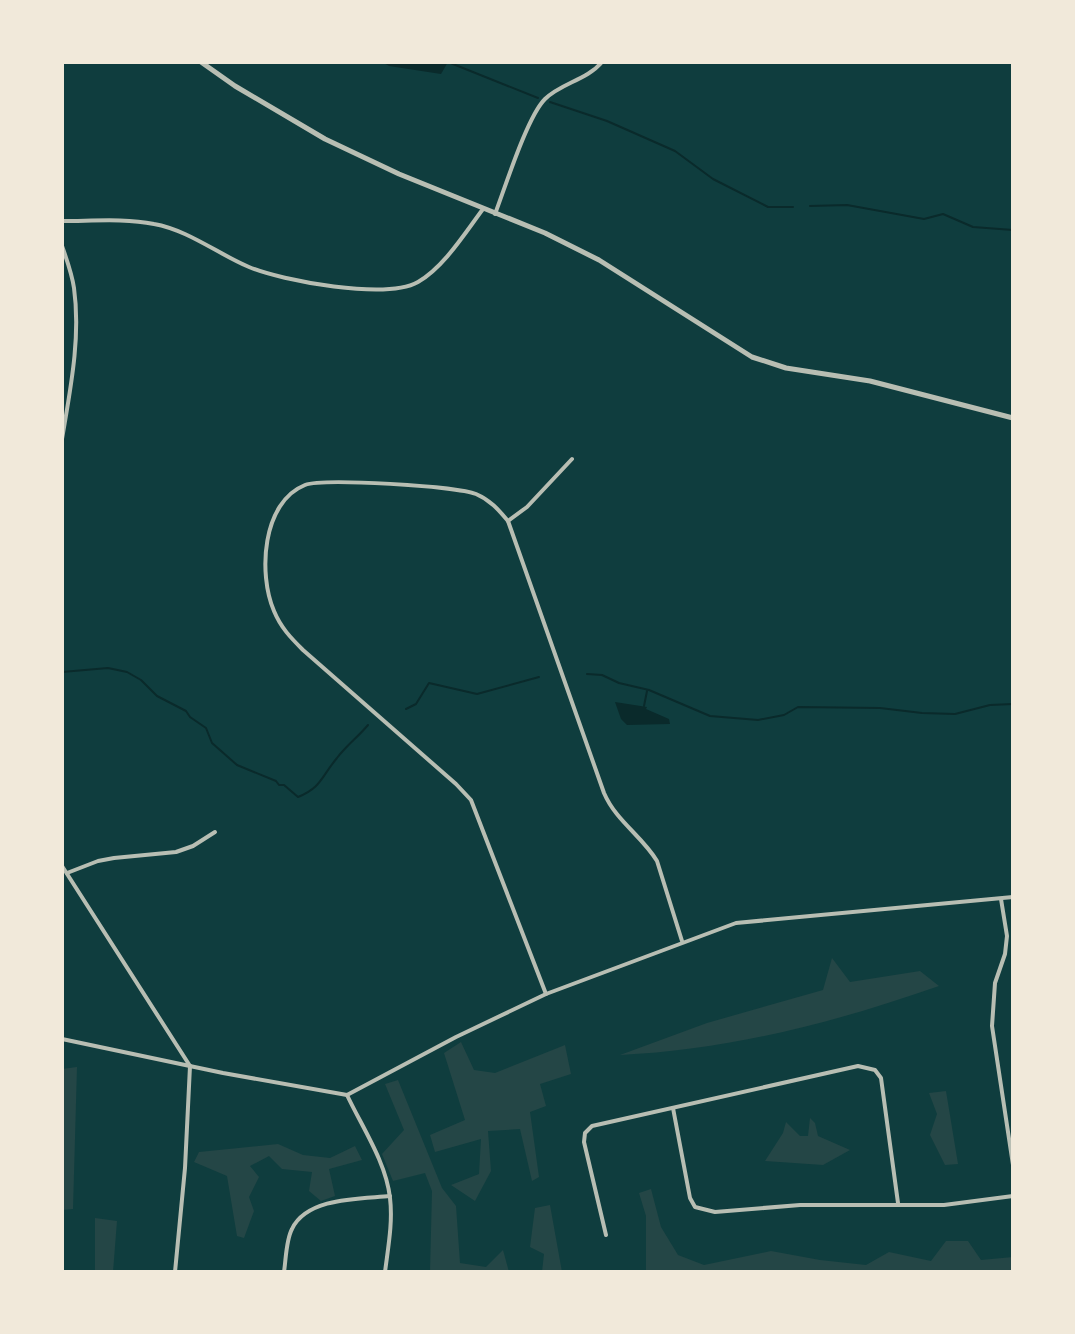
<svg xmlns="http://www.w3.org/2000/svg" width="1075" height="1334" viewBox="0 0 1075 1334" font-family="'Space Grotesk',sans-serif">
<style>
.green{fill:#244646}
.water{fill:#0a2a2b}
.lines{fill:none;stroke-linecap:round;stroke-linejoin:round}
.stream{stroke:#0a2a2b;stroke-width:2}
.minor{stroke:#b8beb3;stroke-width:4}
.tertiary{stroke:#b8beb3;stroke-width:5}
</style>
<rect width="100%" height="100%" fill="#0f3d3e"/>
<g class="green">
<path d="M832,958L850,982L920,971L939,986C836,1022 730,1050 620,1055L707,1023L823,990Z"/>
<polygon points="461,1042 474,1070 495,1073 565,1045 571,1074 540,1084 546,1106 530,1112 539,1177 532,1181 520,1129 488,1131 491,1171 475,1201 451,1185 479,1174 481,1139 435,1152 430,1135 465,1120 444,1053"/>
<polygon points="77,1067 73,1209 62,1210 62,1069"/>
<polygon points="398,1080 442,1188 456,1206 460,1263 486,1267 503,1250 509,1272 430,1272 432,1191 425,1173 393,1181 382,1154 404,1130 385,1084"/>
<polygon points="946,1091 958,1164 945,1165 930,1135 937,1114 929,1093"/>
<polygon points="810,1118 815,1123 818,1136 850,1150 823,1165 765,1161 783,1133 786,1122 800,1136 808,1136"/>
<polygon points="278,1144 303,1155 330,1158 355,1146 362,1160 329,1169 335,1196 321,1201 309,1191 312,1172 282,1169 269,1156 250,1166 259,1177 249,1197 254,1211 244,1238 237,1236 227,1176 194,1162 199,1152"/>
<polygon points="651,1189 661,1227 678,1255 704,1265 771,1251 820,1260 866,1265 889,1252 931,1261 946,1241 968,1241 981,1260 1013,1257 1013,1272 646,1272 646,1216 639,1193"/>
<polygon points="550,1205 562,1272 542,1272 544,1254 530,1247 535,1208"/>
<polygon points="95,1218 117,1221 113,1272 95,1272"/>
</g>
<g class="water">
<polygon points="382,62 448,62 441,74 389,66"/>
<polygon points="615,702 647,707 646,709 669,719 670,724 627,725 621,719"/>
</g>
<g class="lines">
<g class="stream">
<polyline points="448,62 538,98"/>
<polyline points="550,102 607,121 675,151 713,179 768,207 793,207"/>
<polyline points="810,206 847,205 924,219 943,214 973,227 1013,230"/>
<path d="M62,672L108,668L127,672L141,680L157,696L186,711L190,717L206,728L212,743L237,765L276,781L279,785H284L298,797C322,787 321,777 337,758C346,746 358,737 368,725"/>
<polyline points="587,674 602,675 619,683 649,690 710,716 758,720 784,715 798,707 880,708 922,713 955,714 990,705 1013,704"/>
<polyline points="644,706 647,691"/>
<polyline points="406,709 416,704 429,683 477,694 539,677"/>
</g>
<g class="minor">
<path d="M495,214C505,188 527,117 545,99C561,83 587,80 602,62"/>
<path d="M62,221C92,221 125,218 154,224C188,230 218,254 249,267C282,281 386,300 418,282C444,267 465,233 483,209"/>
<path d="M62,246C67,260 72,274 74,288C81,338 70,391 62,439"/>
<polyline points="508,521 527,507 572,459"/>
<polyline points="62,866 190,1066"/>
<polyline points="67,873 98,861 114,858 176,852 193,846 215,832"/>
<polyline points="1001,899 1007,936 1005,954 995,983 992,1026 1013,1165"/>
<path d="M546,994L471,800L456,784L303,650C291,638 281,628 274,611C258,574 262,502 305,485C323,478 457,486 476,494C490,500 498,509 508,521L604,793C616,821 642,836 657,861L682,941"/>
<polyline points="62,1039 223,1073 347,1095 456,1037 546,994 736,923 1013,897"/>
<path d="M347,1095C362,1127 386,1162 390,1198C393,1222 388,1248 385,1272"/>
<polyline points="673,1108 690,1198 695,1207 715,1212 800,1205 944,1205 1013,1196"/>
<polyline points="606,1235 584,1142 585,1133 592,1126 858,1066 875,1070 881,1078 898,1203"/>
<polyline points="175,1272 185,1168 190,1066"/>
<path d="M284,1272C286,1259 286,1240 292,1229C307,1197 361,1199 390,1196"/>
</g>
<polyline class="tertiary" points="201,62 235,86 325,139 399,174 545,233 599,260 752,357 786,368 870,381 1013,418"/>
</g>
<rect width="1075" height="1334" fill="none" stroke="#f1e9da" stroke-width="128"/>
</svg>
